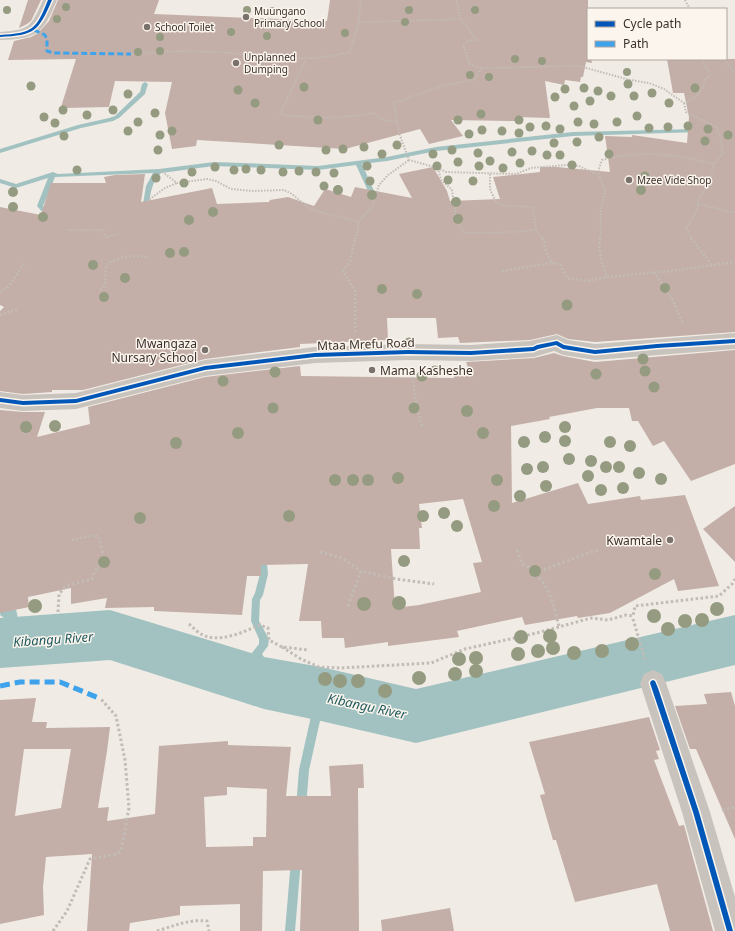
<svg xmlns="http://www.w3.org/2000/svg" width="735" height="931" viewBox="0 0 735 931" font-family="'Noto Sans',sans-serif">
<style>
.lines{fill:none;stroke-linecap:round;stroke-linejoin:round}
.stream{fill:#a1c2c1;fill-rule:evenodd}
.river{fill:#a1c2c1;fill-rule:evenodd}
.building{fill:#c3afa7;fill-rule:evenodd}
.path-far2{stroke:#c2bbb6;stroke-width:2;stroke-dasharray:1.5 1.5;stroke-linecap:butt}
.path-far1{stroke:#c2bbb6;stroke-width:2.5;stroke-dasharray:2 2;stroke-linecap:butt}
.path{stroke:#c2bbb6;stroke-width:3;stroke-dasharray:2.5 2.5;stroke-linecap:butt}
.minor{fill:#c9c3be;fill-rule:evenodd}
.quiet-far1{stroke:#3fa3eb;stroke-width:3;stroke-dasharray:6 3;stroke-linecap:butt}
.quiet{stroke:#3fa3eb;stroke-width:5;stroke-dasharray:10 5;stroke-linecap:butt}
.cycleway-casing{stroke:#fbf5ee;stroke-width:3}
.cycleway{fill:#0057b8;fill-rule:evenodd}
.tree{fill:#959b80}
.poi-dot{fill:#7a716c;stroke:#fbf5ee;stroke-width:1.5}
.labels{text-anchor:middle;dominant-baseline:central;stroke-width:3;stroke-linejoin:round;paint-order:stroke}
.far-poi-label{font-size:10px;fill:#3b302b;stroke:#fbf5ee;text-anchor:start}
.poi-label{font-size:12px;fill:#3b302b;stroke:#fbf5ee;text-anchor:end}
.street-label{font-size:12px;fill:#3b302b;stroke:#fbf5ee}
.water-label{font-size:13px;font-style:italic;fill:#1f5a5e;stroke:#fbf5ee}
</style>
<rect width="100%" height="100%" fill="#f0ebe5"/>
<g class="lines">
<g class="stream">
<polygon points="145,82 148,84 145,94 119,118 113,121 81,128 0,153 0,149 78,125 109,118 115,116 140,92 142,84"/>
<path d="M697,129L700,131L699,132L573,136L436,151L387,161L362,164L374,191L368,200H366L363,198L368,191L356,165L318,170L214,166L161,173C152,182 151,191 149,203L156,208L153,210L143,204L146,186L153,173L55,177L43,206L49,212V218L46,220H44L43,213L37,206L48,178L16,188L0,183V179L16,184L53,172L58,174L159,169L214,162L318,166L387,157L436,147L573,132Z"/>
<path d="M262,551L265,552L266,555L268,574L263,595L260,600L259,621L269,639L268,646L262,654C268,662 271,676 267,686L264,688L261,686L259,683L258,664L252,653L259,644V639L251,621L252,599L255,593L260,574L258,555L259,552Z"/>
<polygon points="5,598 8,599 9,602 9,609 16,610 17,613 21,642 19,645 16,646 13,645 11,642 9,618 4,618 0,615 2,599"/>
<polygon points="321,689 324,691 326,694 309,770 306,807 305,811 301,812 297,811 296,807 299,770 316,694 318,691"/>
<polygon points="296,855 300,856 301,860 295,931 285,931 291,860 292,856"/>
</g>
<polygon class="river" points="110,610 264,657 321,667 416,689 735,615 735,665 416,743 321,721 264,709 110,660 0,668 0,618"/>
</g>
<g class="building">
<polygon points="28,0 41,0 31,21 27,24 19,28"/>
<polygon points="58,0 159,0 154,14 327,21 330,0 588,0 588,59 591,59 592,63 586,62 583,77 581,77 580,82 565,80 564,85 545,81 550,118 516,117 516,121 451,120 463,136 429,144 420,129 345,149 197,140 196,146 172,149 165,113 172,82 115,81 109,107 64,108 61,107 76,59 8,60 14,41 31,37 38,33 49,21"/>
<polygon points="667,59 735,59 735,332 595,342 568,339 557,334 530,340 460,343 458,337 438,338 436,318 387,318 388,340 300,344 300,347 205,359 83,390 52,390 52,392 23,394 0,391 0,311 4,307 0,305 0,207 41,215 51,183 106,183 104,177 115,175 145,174 141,202 212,188 217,204 269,202 270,200 288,197 314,206 325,189 351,197 355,187 412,198 399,174 433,167 447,191 450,201 500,199 493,177 540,172 540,167 557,167 610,172 605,136 632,137 632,135 687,143 689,117 684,93 673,93"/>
<path d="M735,350V464L691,481L664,441L653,446L638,421H632L629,408H597L549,417L550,419L511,426L512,503L578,483L588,504L640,496L641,500L685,495L719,586L678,591L674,579L610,613L578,618L577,616L525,625L522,617L457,631L459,637L388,646V642L345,648L344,638H322L321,621H299L308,564L261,565V576H247L242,615L154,611V607L105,608L107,598L71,604V588L28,597L29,607L0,613V410L23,412H45L37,437L90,424L88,407L205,377L300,366L301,376L454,378V376H471L466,362L534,358L554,353L563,356L595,362ZM463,499L482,562L473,563L481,592L419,605L395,608L391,549H420L419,528H422L419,504Z"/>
<polygon points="735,506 735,562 703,529"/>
<polygon points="731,692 735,706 735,839 696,749 690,749 675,706 707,704 704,694"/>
<path d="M36,698L32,722H47L46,728L110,727L107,751L98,808L109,807L107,821L155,814L159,746L228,741V745L291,747L286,796H331L329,766L363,764L364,788H358L359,931H300L302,870L263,871L262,931H240V904L180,906V915L130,923L129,931H87L92,854L46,857L43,887L44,915L0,924V700ZM24,749H71L61,808L15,816ZM227,787L267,789L266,837H253V846L206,847L204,797L227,795Z"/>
<polygon points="649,717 660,750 656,751 659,759 654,760 679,826 684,825 713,931 670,931 657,884 575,902 556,840 553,840 540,795 545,794 529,742"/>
<polygon points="450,908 454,931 382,931 381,920"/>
</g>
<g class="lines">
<g class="path-far2">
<polyline points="457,0 460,18 477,40 468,41 463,45 470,64 481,69 474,80 441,86 394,103 399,133 409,160 438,168 446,172 516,174 531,168 567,165 579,166 598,175"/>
<polyline points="685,0 690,9"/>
<polyline points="359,22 441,20 460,18"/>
<path d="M131,54C159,52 186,50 213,52C263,54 301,65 350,52L358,25L361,0"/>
<polyline points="721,59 725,60 735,74"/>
<path d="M305,61L280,114C311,119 341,119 372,113L384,120L398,122"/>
<path d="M481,68L579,66L630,80L649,83L664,89L684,103C697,98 702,91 706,78H709L710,74L702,60L703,59"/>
<polyline points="684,103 686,112 716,127 720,136 723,153 714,164 710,182 699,198 697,210 686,229 692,239"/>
<polyline points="438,168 441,180 452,190 456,219 464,233 498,233 536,230"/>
<polyline points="160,170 177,183 207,179 216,181 231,189 252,191 284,190 292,194 310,209 358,222 372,207 379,185 388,175 409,160"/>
<path d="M490,174V189L496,202C507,209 521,204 533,208L536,230L543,239"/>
<polyline points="147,201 165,188 177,183"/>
<polyline points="698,204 735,213"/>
<polyline points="68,230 103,230 106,237 119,234"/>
<polyline points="355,239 358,230 358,222"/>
<path d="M600,239C602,228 600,218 601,208C602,203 605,197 605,192C603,176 594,179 602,160C640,150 676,154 713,164"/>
</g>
<g class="path-far1">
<polyline points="542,238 544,240 546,252 552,263 560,264 567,278 587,281 607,277"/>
<path d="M600,238C598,251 602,264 607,277L671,271L735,262"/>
<polyline points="691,238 711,264"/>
<polyline points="502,271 552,263"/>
<polyline points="654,272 672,299 683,323"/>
<path d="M100,290L105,286L106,265C118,256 135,254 150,258"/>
<polyline points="0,292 8,287 25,262"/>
<polyline points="0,315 18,309"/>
<polyline points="355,332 355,291 343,271 350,261 355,238"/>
<polyline points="412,373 416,403 422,426"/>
<polyline points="72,540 95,535 99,538 100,543"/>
</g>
<g class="path">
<polyline points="517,550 522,564 529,567 534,573"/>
<polyline points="320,552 342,558 361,571"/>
<polyline points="348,606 361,571 396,579 434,584"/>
<polyline points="58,612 59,594 66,586 92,579 94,573 104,558 100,542"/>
<polyline points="633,619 645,659"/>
<path d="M189,624C193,627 197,632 201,634C219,644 243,632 260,625L268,628L269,640L282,647L309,650"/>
<path d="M559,626C554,608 550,585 534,573L600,549"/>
<polyline points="282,647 301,659 319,667 340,668 431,663 465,649 537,633 591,618 608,620 626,615 633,616 635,606 719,596 732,584 735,579"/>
<polyline points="722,810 735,807"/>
<polyline points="53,931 67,911 90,859 117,854 121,851 129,808 125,760 116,716 101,699"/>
<path d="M157,931C174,926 189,919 207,921L209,931"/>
</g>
<g class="minor">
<path d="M43,0H57C43,34 37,39 0,40V32C30,30 31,27 43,0Z"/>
<polygon points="735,333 735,349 595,360 563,355 554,351 534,357 471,361 408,360 315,363 205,376 76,409 23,411 0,408 0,392 23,395 76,393 205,360 315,347 408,344 471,345 530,341 557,335 568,340 595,344"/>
<polygon points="653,670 662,674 666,683 710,812 735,897 735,931 715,931 682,812 640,683 644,674"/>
</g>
<polyline class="quiet-far1" points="34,30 45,35 47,40 47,51 54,53 131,54"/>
<polyline class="quiet" points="0,686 20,682 60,682 101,699"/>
<defs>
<g id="cycleway">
<path d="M48,0H52C38,32 35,35 0,37V35C33,33 36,30 48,0Z"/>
<polygon points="735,339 735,343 657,348 595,354 563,349 556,345 538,349 534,351 471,355 408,354 315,357 205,370 76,403 23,405 0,402 0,398 23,401 76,399 205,366 315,353 408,350 471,351 533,347 537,345 557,341 564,345 595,350 657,344"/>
<polygon points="653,680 655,681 658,688 699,812 733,931 727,931 693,812 650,683 651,681"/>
</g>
</defs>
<use href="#cycleway" class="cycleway-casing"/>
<use href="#cycleway" class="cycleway"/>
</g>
<g class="tree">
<circle cx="66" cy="7" r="4"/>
<circle cx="7" cy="10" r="4"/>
<circle cx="247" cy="10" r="4"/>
<circle cx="409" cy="10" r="4"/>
<circle cx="475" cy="10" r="4"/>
<circle cx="272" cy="11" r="4"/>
<circle cx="57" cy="19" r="4"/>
<circle cx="405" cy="22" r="4"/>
<circle cx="231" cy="32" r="4"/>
<circle cx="345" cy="33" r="4"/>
<circle cx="267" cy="36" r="4"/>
<circle cx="160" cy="37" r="4"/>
<circle cx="160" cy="51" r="4"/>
<circle cx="138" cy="52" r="4"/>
<circle cx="515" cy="59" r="4"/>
<circle cx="542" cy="61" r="4"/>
<circle cx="627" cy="72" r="4"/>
<circle cx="470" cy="75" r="4"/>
<circle cx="489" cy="77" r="4"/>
<circle cx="628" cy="84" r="4.5"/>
<circle cx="31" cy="86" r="4.5"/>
<circle cx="304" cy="87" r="4.5"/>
<circle cx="584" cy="88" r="4.5"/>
<circle cx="695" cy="88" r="4.5"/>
<circle cx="565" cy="89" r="4.5"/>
<circle cx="238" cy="90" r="4.5"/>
<circle cx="598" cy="91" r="4.5"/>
<circle cx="652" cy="93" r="4.5"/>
<circle cx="128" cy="94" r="4.5"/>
<circle cx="611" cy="96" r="4.5"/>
<circle cx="634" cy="96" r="4.5"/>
<circle cx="555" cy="97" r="4.5"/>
<circle cx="590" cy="101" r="4.5"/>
<circle cx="255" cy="103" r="4.5"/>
<circle cx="669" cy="103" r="4.5"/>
<circle cx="574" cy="106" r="4.5"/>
<circle cx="63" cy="110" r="4.5"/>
<circle cx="113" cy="110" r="4.5"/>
<circle cx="155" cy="113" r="4.5"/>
<circle cx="481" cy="114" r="4.5"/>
<circle cx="87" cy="115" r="4.5"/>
<circle cx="637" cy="116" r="4.5"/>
<circle cx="44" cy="117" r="4.5"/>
<circle cx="318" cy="120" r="4.5"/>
<circle cx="458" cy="120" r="4.5"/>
<circle cx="519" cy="120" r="4.5"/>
<circle cx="138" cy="122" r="4.5"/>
<circle cx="578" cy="122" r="4.5"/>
<circle cx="617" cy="122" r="4.5"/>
<circle cx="55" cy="123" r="4.5"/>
<circle cx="594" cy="124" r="4.5"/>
<circle cx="546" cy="126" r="4.5"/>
<circle cx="688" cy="126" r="4.5"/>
<circle cx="530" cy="127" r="4.5"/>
<circle cx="668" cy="127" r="4.5"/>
<circle cx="649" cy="128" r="4.5"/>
<circle cx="560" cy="129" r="4.5"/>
<circle cx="708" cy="129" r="4.5"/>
<circle cx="482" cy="130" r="4.5"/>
<circle cx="128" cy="131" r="4.5"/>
<circle cx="172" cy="131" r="4.5"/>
<circle cx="502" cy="131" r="4.5"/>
<circle cx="519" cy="133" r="4.5"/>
<circle cx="469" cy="134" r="4.5"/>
<circle cx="160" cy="135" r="4.5"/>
<circle cx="728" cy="135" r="4.5"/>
<circle cx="64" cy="136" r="4.5"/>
<circle cx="599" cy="137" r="4.5"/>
<circle cx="705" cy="141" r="4.5"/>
<circle cx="577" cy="142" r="4.5"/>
<circle cx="554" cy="143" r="4.5"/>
<circle cx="279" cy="145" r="4.5"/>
<circle cx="397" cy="145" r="4.5"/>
<circle cx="364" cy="147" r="4.5"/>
<circle cx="343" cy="149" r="4.5"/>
<circle cx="158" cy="150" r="4.5"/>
<circle cx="326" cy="150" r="4.5"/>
<circle cx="452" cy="150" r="4.5"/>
<circle cx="532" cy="151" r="4.5"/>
<circle cx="512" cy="152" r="4.5"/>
<circle cx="478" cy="153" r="4.5"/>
<circle cx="382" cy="154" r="4.5"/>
<circle cx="433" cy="154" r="4.5"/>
<circle cx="609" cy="154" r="4.5"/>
<circle cx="547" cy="155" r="4.5"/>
<circle cx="560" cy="155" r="4.5"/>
<circle cx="490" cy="161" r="4.5"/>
<circle cx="458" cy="162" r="4.5"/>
<circle cx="520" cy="163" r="4.5"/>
<circle cx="572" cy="165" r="4.5"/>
<circle cx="367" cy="166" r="4.5"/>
<circle cx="437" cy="166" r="4.5"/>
<circle cx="479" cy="166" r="4.5"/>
<circle cx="215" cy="167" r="4.5"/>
<circle cx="503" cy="168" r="4.5"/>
<circle cx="246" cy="169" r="4.5"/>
<circle cx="77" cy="170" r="4.5"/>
<circle cx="234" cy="170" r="4.5"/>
<circle cx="261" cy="170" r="4.5"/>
<circle cx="299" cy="171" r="4.5"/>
<circle cx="192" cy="172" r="4.5"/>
<circle cx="283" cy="172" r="4.5"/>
<circle cx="316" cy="172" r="4.5"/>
<circle cx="334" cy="173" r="4.5"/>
<circle cx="645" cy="176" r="4.5"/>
<circle cx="156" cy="178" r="4.5"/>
<circle cx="448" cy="180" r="4.5"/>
<circle cx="370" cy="181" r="4.5"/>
<circle cx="473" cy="181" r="4.5"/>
<circle cx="184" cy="183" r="4.5"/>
<circle cx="324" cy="186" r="4.5"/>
<circle cx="338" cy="190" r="5"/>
<circle cx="641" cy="190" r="5"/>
<circle cx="13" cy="192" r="5"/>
<circle cx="372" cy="195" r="5"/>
<circle cx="456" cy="202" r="5"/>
<circle cx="13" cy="207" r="5"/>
<circle cx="213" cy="212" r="5"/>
<circle cx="43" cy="217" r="5"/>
<circle cx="458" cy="219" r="5"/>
<circle cx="189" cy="220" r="5"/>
<circle cx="184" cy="252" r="5"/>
<circle cx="170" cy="253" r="5"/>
<circle cx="93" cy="265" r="5"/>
<circle cx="125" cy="278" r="5"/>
<circle cx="665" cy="288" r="5"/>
<circle cx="382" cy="289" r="5"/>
<circle cx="417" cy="294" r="5"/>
<circle cx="104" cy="297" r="5"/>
<circle cx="567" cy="305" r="5.5"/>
<circle cx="409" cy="343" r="5.5"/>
<circle cx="643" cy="359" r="5.5"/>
<circle cx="435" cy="371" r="5.5"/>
<circle cx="645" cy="371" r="5.5"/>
<circle cx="275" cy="372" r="5.5"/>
<circle cx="596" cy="374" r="5.5"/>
<circle cx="422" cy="376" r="5.5"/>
<circle cx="223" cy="381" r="5.5"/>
<circle cx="654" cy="387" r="5.5"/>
<circle cx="273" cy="408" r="5.5"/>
<circle cx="414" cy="408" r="5.5"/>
<circle cx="467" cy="411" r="6"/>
<circle cx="55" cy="426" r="6"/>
<circle cx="26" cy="427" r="6"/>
<circle cx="565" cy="427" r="6"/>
<circle cx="238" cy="433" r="6"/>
<circle cx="483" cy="433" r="6"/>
<circle cx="545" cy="437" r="6"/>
<circle cx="565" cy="441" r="6"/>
<circle cx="524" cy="442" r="6"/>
<circle cx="610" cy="442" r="6"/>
<circle cx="176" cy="443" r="6"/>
<circle cx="630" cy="446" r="6"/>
<circle cx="569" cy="459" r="6"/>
<circle cx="591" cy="461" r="6"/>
<circle cx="543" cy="467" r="6"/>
<circle cx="606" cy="467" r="6"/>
<circle cx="619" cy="467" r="6"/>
<circle cx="527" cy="469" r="6"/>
<circle cx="639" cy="473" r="6"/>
<circle cx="588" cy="476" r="6"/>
<circle cx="398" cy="478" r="6"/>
<circle cx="661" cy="479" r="6"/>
<circle cx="335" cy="480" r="6"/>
<circle cx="353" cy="480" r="6"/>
<circle cx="368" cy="480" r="6"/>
<circle cx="497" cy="480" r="6"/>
<circle cx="546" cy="486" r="6"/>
<circle cx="623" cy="488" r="6"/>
<circle cx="601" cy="490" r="6"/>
<circle cx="520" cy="496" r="6"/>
<circle cx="494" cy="506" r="6"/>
<circle cx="444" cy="513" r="6"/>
<circle cx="289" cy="516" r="6"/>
<circle cx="423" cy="516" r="6"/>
<circle cx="140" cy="518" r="6"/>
<circle cx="457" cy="526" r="6"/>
<circle cx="404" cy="561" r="6"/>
<circle cx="104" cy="562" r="6"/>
<circle cx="535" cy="571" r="6"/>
<circle cx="655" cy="574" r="6"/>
<circle cx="399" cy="603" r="7"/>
<circle cx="364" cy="604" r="7"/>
<circle cx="35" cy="606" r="7"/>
<circle cx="717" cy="609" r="7"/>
<circle cx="654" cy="616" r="7"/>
<circle cx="702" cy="620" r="7"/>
<circle cx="685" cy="621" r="7"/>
<circle cx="668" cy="629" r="7"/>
<circle cx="550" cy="636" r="7"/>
<circle cx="521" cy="637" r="7"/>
<circle cx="632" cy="644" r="7"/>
<circle cx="553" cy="648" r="7"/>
<circle cx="538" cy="651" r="7"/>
<circle cx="602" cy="651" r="7"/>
<circle cx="574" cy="653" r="7"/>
<circle cx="518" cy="654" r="7"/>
<circle cx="476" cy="658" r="7"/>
<circle cx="459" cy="659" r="7"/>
<circle cx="476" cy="671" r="7"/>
<circle cx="455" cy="674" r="7"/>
<circle cx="419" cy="678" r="7"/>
<circle cx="325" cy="679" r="7"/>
<circle cx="340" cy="681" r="7"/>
<circle cx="358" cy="681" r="7"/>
<circle cx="385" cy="691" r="7"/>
</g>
<g class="poi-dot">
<circle cx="246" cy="17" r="4"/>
<circle cx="147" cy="27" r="4"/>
<circle cx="236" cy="63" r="4"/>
<circle cx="629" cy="180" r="4"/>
<circle cx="205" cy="350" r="4"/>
<circle cx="372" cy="370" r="4"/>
<circle cx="670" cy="540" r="4"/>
</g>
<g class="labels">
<g class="far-poi-label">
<text x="254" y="11">Muungano<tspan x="254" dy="12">Primary School</tspan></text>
<text x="155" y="27">School Toilet</text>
<text x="244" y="57">Unplanned<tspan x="244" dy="12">Dumping</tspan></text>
<text x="637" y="180">Mzee Vide Shop</text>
</g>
<g class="poi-label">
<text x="197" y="343">Mwangaza<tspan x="197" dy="14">Nursary School</tspan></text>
<text x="380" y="370" text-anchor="start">Mama Kasheshe</text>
<text x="662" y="540">Kwamtale</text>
</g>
<g class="street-label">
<text transform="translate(366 344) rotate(-2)">Mtaa Mrefu Road</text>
</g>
<g class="water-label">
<text transform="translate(53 639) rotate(-4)">Kibangu River</text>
<text transform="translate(367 706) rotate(12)">Kibangu River</text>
</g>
</g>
<rect x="587" y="8" width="140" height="52" fill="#fbf5ee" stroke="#aea6a0"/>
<rect x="595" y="21" width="20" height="6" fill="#0057b8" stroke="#aea6a0"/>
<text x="623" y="28" font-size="12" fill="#3b302b">Cycle path</text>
<rect x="595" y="41" width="20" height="6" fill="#3fa3eb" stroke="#aea6a0"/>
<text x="623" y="48" font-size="12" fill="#3b302b">Path</text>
</svg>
